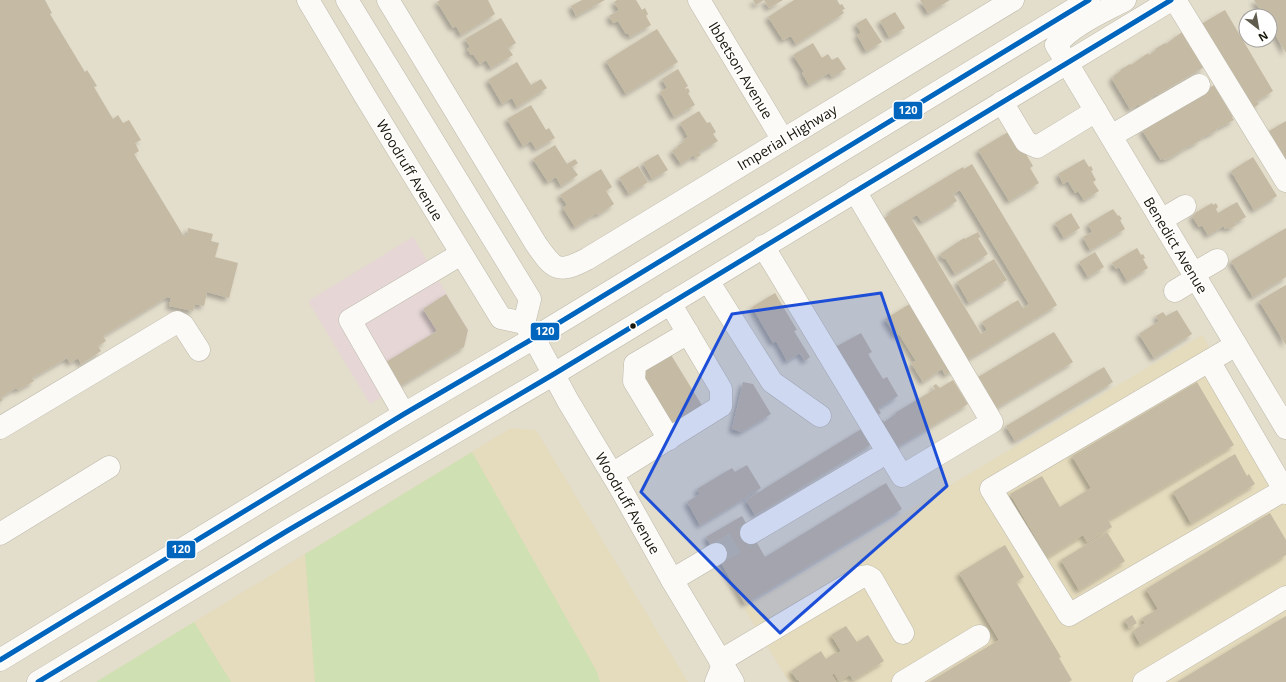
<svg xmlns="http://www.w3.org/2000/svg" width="1286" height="682" viewBox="0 0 1286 682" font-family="'Open Sans',sans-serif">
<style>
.commercial{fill:#e6d7d6}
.built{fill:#e5dbbd}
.pitch{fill:#cfe0b3}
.building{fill:#c5baa3;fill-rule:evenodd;filter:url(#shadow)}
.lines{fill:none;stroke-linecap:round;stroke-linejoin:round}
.minor-tunnel{stroke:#c5bfae;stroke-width:22;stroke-dasharray:22 11;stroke-linecap:butt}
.minor-casing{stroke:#bdb9aa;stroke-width:23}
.major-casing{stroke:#bdb9aa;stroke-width:23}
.minor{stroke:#fbfaf7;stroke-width:22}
.major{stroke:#fbfaf7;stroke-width:22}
.bus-1-casing{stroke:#fff;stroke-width:8}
.bus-1{stroke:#0065bd;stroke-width:5}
.marked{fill:#1d4ed8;fill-opacity:0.2;stroke:#1d4ed8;stroke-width:3;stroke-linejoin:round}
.bus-dot{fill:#181509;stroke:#fff;stroke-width:1.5}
.labels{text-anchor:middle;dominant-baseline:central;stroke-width:3;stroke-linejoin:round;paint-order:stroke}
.street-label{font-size:14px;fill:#181509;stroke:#fff}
.line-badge{stroke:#fff;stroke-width:1.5}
.badge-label{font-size:11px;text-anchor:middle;font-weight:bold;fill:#fff}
</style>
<defs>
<filter id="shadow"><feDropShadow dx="-3.5" dy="3.5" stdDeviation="2" flood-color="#0004"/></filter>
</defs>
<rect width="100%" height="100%" fill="#e3ddcb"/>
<polygon class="commercial" points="413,237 468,330 464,347 370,404 308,301"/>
<g class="built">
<polygon points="1202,335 1286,476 1286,682 789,682 744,608"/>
<polygon points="511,428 536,430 688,682 96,682"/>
</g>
<g class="pitch">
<polygon points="472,452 596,670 600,682 315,682 305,554"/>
<polygon points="194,622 231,682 96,682"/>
</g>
<g class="building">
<polygon points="0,0 45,0 52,13 50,14 85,72 87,70 97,86 94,87 113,119 118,115 123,123 129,120 141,140 135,143 139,151 134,154 183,235 187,236 188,228 213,234 211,241 219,243 215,257 238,263 229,298 207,292 204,306 195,304 193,311 169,306 171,298 167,297 103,336 106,341 98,346 101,351 81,364 78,358 70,363 67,358 32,378 34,381 18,390 16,388 1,397 3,400 0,402"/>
<polygon points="440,0 488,0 495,14 461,35 456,26 453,28 437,2"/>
<polygon points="582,0 605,0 576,16 571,6"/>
<polygon points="617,0 636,0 642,10 645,8 648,14 646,16 651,25 630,37 628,33 626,34 618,21 613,23 609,16 619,10 614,2"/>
<polygon points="753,0 783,0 769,8 764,0 756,5"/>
<polygon points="794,0 837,0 840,5 842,4 845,9 842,10 844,13 796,44 791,36 783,40 768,17"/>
<polygon points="920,0 950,0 928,13"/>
<polygon points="1254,0 1286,0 1286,53 1270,26 1270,16 1264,16"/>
<polygon points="1225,10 1273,91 1257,101 1259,104 1249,111 1198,26"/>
<polygon points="895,12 905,28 889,37 880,21"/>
<polygon points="501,18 516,43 508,48 513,55 491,68 486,60 480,64 473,54 471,55 467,49 470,47 465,39"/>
<polygon points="866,18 882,42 866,51 857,35 861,33 856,24"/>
<polygon points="657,29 678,62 626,94 606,61"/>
<polygon points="1182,32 1204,67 1157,95 1156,94 1150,98 1151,99 1140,106 1139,104 1130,109 1112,79 1114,78 1113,76 1121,71 1120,70 1130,64 1131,65 1148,53 1149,55 1156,50 1155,49 1165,43 1166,44"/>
<polygon points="813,43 822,58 828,54 832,60 838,57 846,69 832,77 829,73 809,85 802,73 804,72 793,55"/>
<polygon points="517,62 531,85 541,79 547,88 517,107 512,98 502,104 488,80"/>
<polygon points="678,69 688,86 685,88 686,89 688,88 690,92 688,93 695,105 674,117 660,92 667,88 662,79"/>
<polygon points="1214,85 1233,117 1232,117 1234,120 1216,129 1217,130 1208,135 1208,134 1199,139 1199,141 1190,146 1190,145 1173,156 1164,160 1163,158 1161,160 1142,130 1168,113"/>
<polygon points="531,105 546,130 549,128 555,138 536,149 531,141 523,146 507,119"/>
<polygon points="699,111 707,123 710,122 716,132 713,134 718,141 699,152 701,155 696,158 694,155 681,164 672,151 678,147 677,146 684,142 683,140 688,137 680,123"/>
<polygon points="1286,121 1286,160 1269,131"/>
<polygon points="1008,132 1017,139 1033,166 1030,168 1039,183 1009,201 978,150"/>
<polygon points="555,145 567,164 575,159 578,163 572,167 578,175 561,186 556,177 548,182 533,159"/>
<polygon points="658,154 668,170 652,179 643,163"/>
<polygon points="1253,157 1277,196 1254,210 1231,171"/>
<polygon points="1084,159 1089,167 1091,166 1093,170 1091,171 1096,180 1093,182 1099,191 1084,200 1078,191 1075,193 1068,181 1063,184 1058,174"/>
<path d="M972,164L1057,305L987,348L968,359L882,219L891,214L890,211L963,167L964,169ZM960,190L1029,304L1023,308L1018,300L982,322L987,330L981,334L911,218L917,215L922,222L957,201L953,194Z"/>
<polygon points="638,166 648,182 629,194 619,178"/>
<polygon points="601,169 612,187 606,191 614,204 598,215 597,213 575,227 563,208 567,205 560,195"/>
<polygon points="1237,202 1246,217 1235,223 1236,225 1229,229 1228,227 1225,229 1224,226 1208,235 1202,225 1199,227 1192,216 1195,214 1195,213 1212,203 1213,205 1216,203 1218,207 1216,209 1218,213"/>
<polygon points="1113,209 1118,216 1119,215 1122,219 1120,220 1125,229 1090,250 1083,237 1092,232 1088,224"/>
<polygon points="1071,213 1080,228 1064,238 1055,223"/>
<polygon points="1286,228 1286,277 1253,297 1231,261"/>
<polygon points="978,232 981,237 978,238 988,254 955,274 945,258 943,259 940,254 964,238 965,239"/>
<polygon points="1137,248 1141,255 1143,254 1145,258 1143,259 1148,268 1127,281 1119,267 1116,269 1112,263"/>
<polygon points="1095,252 1104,267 1088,277 1079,262"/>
<polygon points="994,259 1007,280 969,303 957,282"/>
<polygon points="1286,285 1286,345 1259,301"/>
<polygon points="775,293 797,330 794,331 810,357 805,361 800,353 787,361 776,341 773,343 752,307"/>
<polygon points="446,294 468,330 464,347 400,386 386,362 437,331 423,309"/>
<polygon points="913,302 955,369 945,375 942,369 923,382 911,363 916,361 899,334 896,336 885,319"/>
<polygon points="1177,310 1192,334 1154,358 1139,334 1159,321 1156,316 1163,312 1166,316"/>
<polygon points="1054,332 1073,362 996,408 978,377"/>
<polygon points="861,333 872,352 868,354 883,379 887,377 898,396 878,408 881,413 871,419 832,349"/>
<polygon points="668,350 703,407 673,425 638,368"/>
<polygon points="1104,367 1113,382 1015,441 1006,426"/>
<polygon points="953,380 968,404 898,446 896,443 889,447 876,424 883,420 884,422 896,414 895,413 935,389 933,386 936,384 940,388"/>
<polygon points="743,382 753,384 771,414 741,432 732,429"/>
<polygon points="1197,382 1234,445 1108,520 1112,527 1087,542 1083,535 1047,557 1010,494 1042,476 1060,507 1091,488 1072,456"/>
<polygon points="863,428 873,443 755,515 746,500"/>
<polygon points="1235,454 1247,476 1249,474 1255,484 1191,523 1173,492"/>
<polygon points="747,465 761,488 700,525 687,502 700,494 697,489 732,468 735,472"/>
<polygon points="886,483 902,509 745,604 706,537 742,516 765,557"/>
<polygon points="1270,513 1286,540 1286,555 1140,644 1134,633 1136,632 1134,630 1145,623 1142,618 1158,609 1146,589"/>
<polygon points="1107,532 1125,561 1079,590 1061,560"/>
<polygon points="1005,545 1024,577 1016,582 1061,657 1059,658 1072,680 1069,682 929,682 999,640 959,573"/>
<polygon points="1132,615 1137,623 1129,628 1125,620"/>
<polygon points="1286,616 1286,682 1177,682"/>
<polygon points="846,626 857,642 868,635 884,661 853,680 850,675 839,681 834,673 832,675 836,682 800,682 798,680 797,680 791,671 821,651 826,659 836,652 837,654 841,651 831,635"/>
</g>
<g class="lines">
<polyline class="minor-tunnel" points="716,554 751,533"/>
<defs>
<g id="minor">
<path d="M388,0L536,244C554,270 558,274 587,259L1013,0"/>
<polyline points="699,0 783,140"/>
<polyline points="1175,0 1286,181"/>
<polyline points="1067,63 1286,428"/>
<polyline points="1002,102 1026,142 1037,147 1096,111"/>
<polyline points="1111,136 1199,85"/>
<polyline points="1161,220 1185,206"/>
<polyline points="763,246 902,476 992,422 855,191"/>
<polyline points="1193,274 1217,260"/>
<polyline points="708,281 772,382 820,416"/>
<polyline points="1175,291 1196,278"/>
<polyline points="1236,345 991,489 1069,615 1284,490"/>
<polyline points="1209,361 1286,493"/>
<polyline points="404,414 350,320 461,254"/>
<polyline points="0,428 177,322 183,325 199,350"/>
<polyline points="669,439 634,381 635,364 688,333"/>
<polyline points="612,474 721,406 721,389 670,303"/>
<polyline points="751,533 876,459"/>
<polyline points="0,534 109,467"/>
<polyline points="672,580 716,554"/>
<polyline points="720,661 861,577 867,576 872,579 903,633"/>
<polyline points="716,682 723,665"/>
<polyline points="903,682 979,636"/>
<polyline points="1144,682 1286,597"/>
</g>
<g id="major">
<polyline points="308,0 365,96 501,318 524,323 534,338 568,401 618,484 672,580 733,682"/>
<polyline points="347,0 530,299 524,323"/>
<path d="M1067,63L1056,45C1072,25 1103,12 1125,0"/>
<polyline points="0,660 404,414 534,338 1089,0"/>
<polyline points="38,682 287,531 554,374 1171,0"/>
</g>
</defs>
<use href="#minor" class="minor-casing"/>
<use href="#major" class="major-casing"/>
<use href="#minor" class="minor"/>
<use href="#major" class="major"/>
<defs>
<g id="bus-1">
<polyline points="0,660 404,414 534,338 1089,0"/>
<polyline points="38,682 287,531 554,374 1171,0"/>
</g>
</defs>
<use href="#bus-1" class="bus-1-casing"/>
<use href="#bus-1" class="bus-1"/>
</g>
<path class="marked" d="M881,293L947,486L780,633L641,492L732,314Z"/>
<circle class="bus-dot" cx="633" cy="326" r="3.5"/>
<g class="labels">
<g class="street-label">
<text transform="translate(741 70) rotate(59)">Ibbetson Avenue</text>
<text transform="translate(787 137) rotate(-31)">Imperial Highway</text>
<text transform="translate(410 170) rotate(59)">Woodruff Avenue</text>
<text transform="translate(1176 245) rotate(59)">Benedict Avenue</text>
<text transform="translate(628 503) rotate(60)">Woodruff Avenue</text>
</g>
</g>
<g class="line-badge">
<rect x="893" y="101" width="30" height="19" rx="4" fill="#0065bd"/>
<rect x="530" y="322" width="30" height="19" rx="4" fill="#0065bd"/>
<rect x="166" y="540" width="30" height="19" rx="4" fill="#0065bd"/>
</g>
<g class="badge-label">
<text x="908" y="114">120</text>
<text x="545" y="335">120</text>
<text x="181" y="553">120</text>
</g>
<g transform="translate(1258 28) rotate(149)"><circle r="19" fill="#ffffff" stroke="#a3a19d"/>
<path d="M0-3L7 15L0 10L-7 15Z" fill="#5f5b4d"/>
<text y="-6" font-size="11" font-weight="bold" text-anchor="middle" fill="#181509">N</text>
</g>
</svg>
